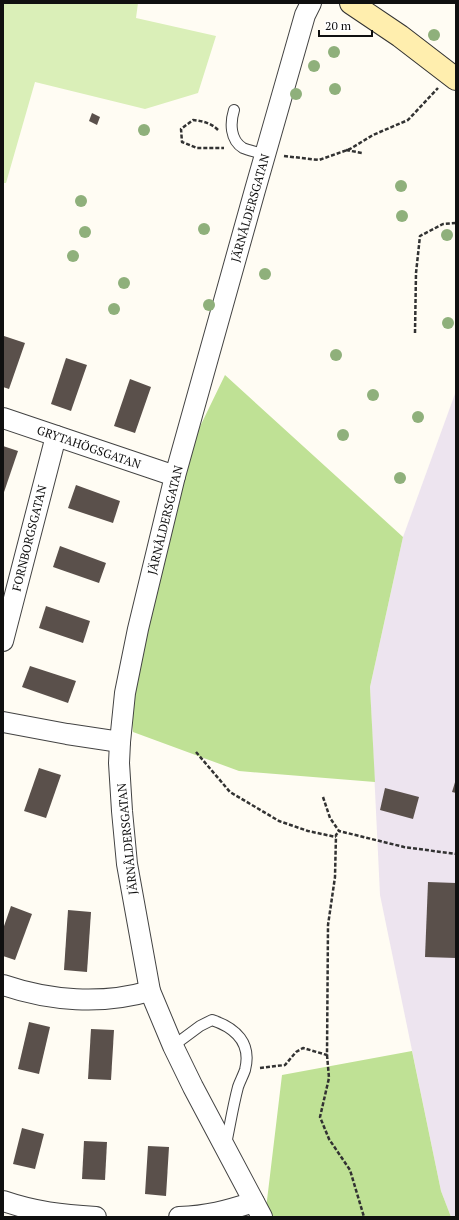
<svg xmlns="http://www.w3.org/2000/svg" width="459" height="1220" viewBox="0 0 459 1220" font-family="'PT Serif',serif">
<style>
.industrial{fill:#ede4ef}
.green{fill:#daefb8}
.forest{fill:#bfe195}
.building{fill:#5a504b}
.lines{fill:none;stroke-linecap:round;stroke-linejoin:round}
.lane-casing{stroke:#434343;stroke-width:12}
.street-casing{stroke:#434343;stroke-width:22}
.secondary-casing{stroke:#323232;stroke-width:24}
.path{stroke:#323232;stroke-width:2.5;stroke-dasharray:4 2;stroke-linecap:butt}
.lane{stroke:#fff;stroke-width:10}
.street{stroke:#fff;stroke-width:20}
.secondary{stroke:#ffeeae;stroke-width:22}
.tree{fill:#8fb07b}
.labels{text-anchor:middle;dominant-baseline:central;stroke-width:4;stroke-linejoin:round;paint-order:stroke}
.street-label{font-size:12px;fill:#101010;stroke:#fff}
</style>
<rect width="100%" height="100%" fill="#fffcf3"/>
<polygon class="industrial" points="456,391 456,1217 451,1217 441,1191 380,895 370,687 403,537"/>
<polygon class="green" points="3,3 138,3 136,18 216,36 198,93 145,109 35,82 6,183 3,183"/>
<g class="forest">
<polygon points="225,375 403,537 370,687 375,782 239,771 133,732 129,687 176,476"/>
<polygon points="412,1051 441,1191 451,1217 265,1217 282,1075"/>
</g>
<g class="building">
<polygon points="92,113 100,117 97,125 89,121"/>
<polygon points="4,336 25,343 9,389 3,387"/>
<polygon points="66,358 87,365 71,411 51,404"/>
<polygon points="130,379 151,387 135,433 114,426"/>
<polygon points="3,446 18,451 3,495"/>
<polygon points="76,485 120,501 113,523 68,508"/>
<polygon points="60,546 106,563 99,583 53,567"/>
<polygon points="46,606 90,621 83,643 39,628"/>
<polygon points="30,666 76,681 68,703 22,687"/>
<polygon points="39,768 61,775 46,818 24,811"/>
<polygon points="456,779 456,793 452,792"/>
<polygon points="385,788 419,797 413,819 380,810"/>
<polygon points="428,882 456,883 456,958 425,957"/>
<polygon points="11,906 32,914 15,960 3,956 3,929"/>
<polygon points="68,910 91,912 87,972 64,970"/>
<polygon points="29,1022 50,1027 39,1074 18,1069"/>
<polygon points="91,1029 114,1030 111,1080 88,1079"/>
<polygon points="22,1128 44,1134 35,1169 13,1164"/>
<polygon points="84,1141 107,1142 105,1180 82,1179"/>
<polygon points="148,1146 169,1147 166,1196 145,1194"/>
</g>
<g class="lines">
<defs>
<g id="lane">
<path d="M234,110C230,123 230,140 243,148C250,151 258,152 265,155"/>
<path d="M173,1046L200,1026L212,1020C236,1028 252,1043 245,1070C243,1076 240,1081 238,1087C233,1106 230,1125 226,1144"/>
</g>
<g id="street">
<polyline points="3,418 175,476"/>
<polyline points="3,641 56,436"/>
<polyline points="3,722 67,734 120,742"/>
<path d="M3,985C50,1001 102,1005 150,991"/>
<path d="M3,1201C35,1212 62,1215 96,1217"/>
<path d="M179,1217C208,1216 226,1211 254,1202"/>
<polyline points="262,1217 193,1087 173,1046 150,991 127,864 122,811 119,763 120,742 125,693 138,629 175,476 255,190 305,15 311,3"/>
</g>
<polyline id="secondary" points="351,3 400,36 456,79"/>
</defs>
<use href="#lane" class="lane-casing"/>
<use href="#street" class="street-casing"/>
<use href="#secondary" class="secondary-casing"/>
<g class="path">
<path d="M218,130C211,123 203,121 193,120L181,129L182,142L197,148H224"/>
<polyline points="346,150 362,153"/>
<polyline points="284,156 319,160 350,149 373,135 408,120 438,88"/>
<polyline points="415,333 416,273 420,236 443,224 456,223"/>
<polyline points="196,752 230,792 279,821 308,831 336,837"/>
<polyline points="323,797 330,818 339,831 404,847 456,854"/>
<polyline points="327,1055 329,1078 320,1117 329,1139 350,1170 364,1217"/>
<polyline points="260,1068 285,1065 296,1052 303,1048 327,1055 328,925 335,877 336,835 339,831"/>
</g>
<use href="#lane" class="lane"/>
<use href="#street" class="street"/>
<use href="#secondary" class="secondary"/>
</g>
<g class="tree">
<circle cx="434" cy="35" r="6"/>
<circle cx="334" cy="52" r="6"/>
<circle cx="314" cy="66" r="6"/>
<circle cx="335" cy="89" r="6"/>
<circle cx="296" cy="94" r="6"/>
<circle cx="144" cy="130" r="6"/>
<circle cx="401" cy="186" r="6"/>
<circle cx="81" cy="201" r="6"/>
<circle cx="402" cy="216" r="6"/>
<circle cx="204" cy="229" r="6"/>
<circle cx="85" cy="232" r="6"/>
<circle cx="447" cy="235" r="6"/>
<circle cx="73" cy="256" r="6"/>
<circle cx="265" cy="274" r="6"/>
<circle cx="124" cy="283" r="6"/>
<circle cx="209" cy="305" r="6"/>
<circle cx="114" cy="309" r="6"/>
<circle cx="448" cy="323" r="6"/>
<circle cx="336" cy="355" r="6"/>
<circle cx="373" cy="395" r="6"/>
<circle cx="418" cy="417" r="6"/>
<circle cx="343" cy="435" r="6"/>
<circle cx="400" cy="478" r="6"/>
</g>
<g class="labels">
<g class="street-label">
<text transform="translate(250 208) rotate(-74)">JÄRNÅLDERSGATAN</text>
<text transform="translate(89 447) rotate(19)">GRYTAHÖGSGATAN</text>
<text transform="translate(165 520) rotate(-76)">JÄRNÅLDERSGATAN</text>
<text transform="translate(29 538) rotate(-76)">FORNBORGSGATAN</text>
<text transform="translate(127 839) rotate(-96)">JÄRNÅLDERSGATAN</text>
</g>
</g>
<rect width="459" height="1220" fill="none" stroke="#101010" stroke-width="8"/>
<path d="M319 30v6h53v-6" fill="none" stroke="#101010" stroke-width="2"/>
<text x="325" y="30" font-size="12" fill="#101010" stroke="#ffffff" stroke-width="3" paint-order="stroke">20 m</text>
</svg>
